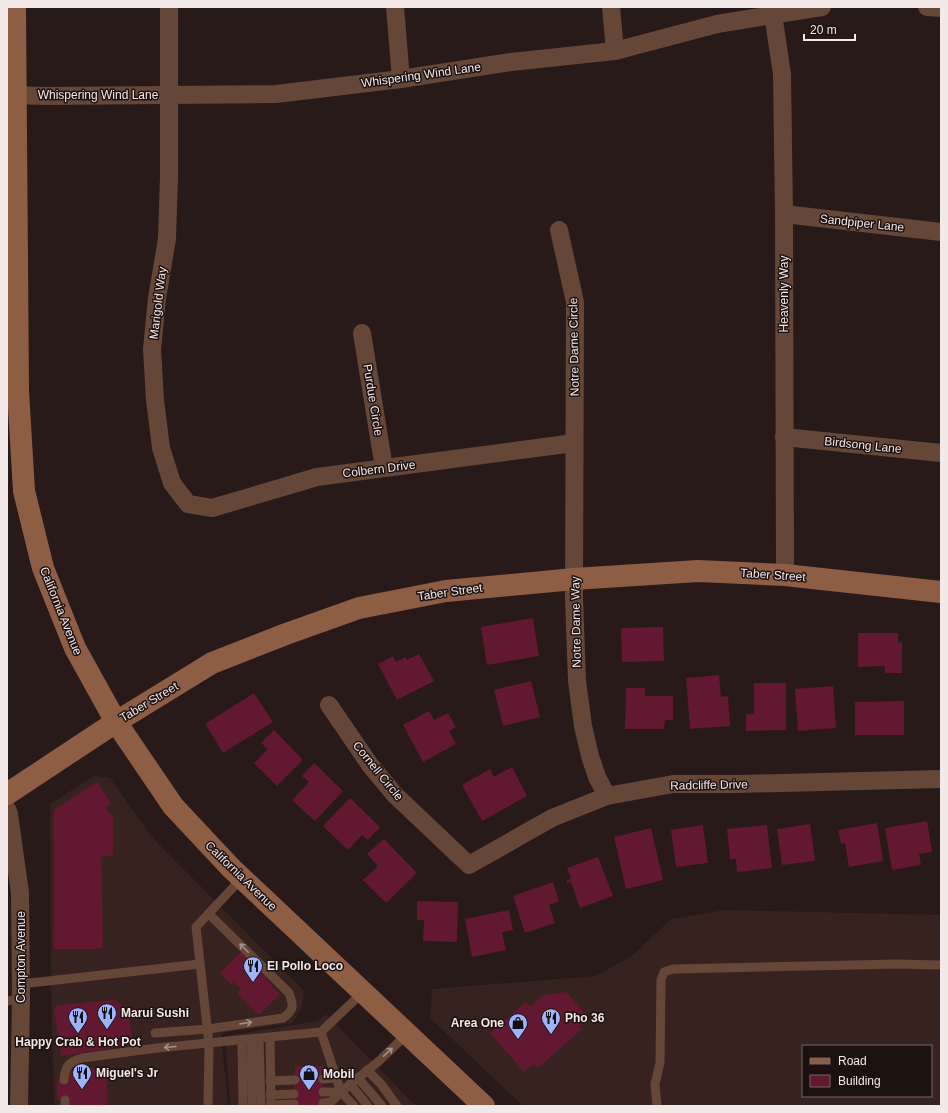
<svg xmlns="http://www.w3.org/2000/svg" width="948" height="1113" viewBox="0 0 948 1113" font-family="Arial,sans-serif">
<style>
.built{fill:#362320;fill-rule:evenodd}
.building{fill:#621831}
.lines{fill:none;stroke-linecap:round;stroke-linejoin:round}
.lane{stroke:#654737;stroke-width:9}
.street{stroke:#654737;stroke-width:18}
.secondary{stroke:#8d5e43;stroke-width:22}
.oneway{stroke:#a49087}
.labels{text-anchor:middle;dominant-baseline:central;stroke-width:3;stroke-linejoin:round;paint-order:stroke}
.street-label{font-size:12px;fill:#f2e9e8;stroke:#1d1110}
.poi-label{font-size:12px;font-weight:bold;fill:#f2e9e8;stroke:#1d1110;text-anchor:start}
</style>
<rect width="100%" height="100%" fill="#271a19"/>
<g class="built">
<polygon points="94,776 110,778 151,836 304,991 302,1008 292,1023 221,1033 228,1106 54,1106 51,990 50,804"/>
<path d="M725,910L941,915V1106H523L430,1018L432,989L596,976L633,955L671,919ZM803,1046H931V1096H803Z"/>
<polygon points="326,1014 416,1106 230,1106 225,1036 319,1021"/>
</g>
<g class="building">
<polygon points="533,618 539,656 487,665 481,627"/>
<polygon points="663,627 664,661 622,662 621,628"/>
<polygon points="858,633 898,633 898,643 902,642 902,673 885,673 885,666 858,667"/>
<polygon points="419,654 434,681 397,700 378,664 393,656 396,662 406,657 407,660"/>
<polygon points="719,675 721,697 728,696 730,726 690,729 686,678"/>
<polygon points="531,681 540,717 503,726 494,690"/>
<polygon points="754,683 786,683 786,730 746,731 746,714 754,714"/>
<polygon points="833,686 836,728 798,731 795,689"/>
<polygon points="626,688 645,688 645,696 673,696 673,720 665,720 664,729 625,729"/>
<polygon points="254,693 273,722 223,753 205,724"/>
<polygon points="904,701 904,735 855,735 855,702"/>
<polygon points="429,711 434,720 448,713 456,727 449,731 456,744 423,762 403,725"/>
<polygon points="274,730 303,760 277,786 254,763 268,749 261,743"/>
<polygon points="314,763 343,791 315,821 292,800 309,782 302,776"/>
<polygon points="512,767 527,796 482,821 462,785 490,769 494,777"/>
<polygon points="97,782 111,803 106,808 113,817 113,855 101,857 103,947 96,949 54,949 54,810"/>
<polygon points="350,798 380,827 368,840 362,835 348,850 323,826"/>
<polygon points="927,821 932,852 919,854 921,865 892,870 885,828"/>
<polygon points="877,823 883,861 849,867 845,843 841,844 838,830"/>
<polygon points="810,824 815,861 782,865 777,829"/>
<polygon points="703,825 708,863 676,867 671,830"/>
<polygon points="767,825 772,868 737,872 736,859 730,859 727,829"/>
<polygon points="651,828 663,880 626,889 614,837"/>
<polygon points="384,839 417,873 386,903 363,880 378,866 367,854"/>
<polygon points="598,857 613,896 580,908 571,882 567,883 567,880 571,879 567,868"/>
<polygon points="553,882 559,901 549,905 555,923 525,933 513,896"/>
<polygon points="417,901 458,902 457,942 423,941 424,920 417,920"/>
<polygon points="509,910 513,930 502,932 506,950 472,957 465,919"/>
<polygon points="241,952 268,976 266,979 280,994 259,1015 237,993 241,989 234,982 231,985 220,973"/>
<polygon points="566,992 589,1017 579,1026 582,1029 538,1068 534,1064 524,1072 490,1033 526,1002 530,1007 544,995"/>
<polygon points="115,1000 128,1010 133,1045 61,1056 54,1010 57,1005"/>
<polygon points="295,1066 323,1066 323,1106 294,1106"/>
<polygon points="107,1068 107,1106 70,1106 70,1100 57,1100 57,1080 69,1080 70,1073 75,1069"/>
</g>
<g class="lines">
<g class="lane">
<polyline points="21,984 200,964"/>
<polyline points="7,1001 21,999"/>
<polyline points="321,1032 341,1092 379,1061 407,1034"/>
<path d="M155,1033L208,1029L283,1018C294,1010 294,1006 289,993L209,914"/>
<polyline points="270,1038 271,1106"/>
<polyline points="259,1039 261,1106"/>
<polyline points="251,1040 252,1106"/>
<polyline points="242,1041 243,1106"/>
<polyline points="367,1070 381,1084 397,1106"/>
<polyline points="358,1078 382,1106"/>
<polyline points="323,1079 336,1078"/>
<path d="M64,1080C65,1066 69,1062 82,1058L157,1048L321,1032L363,992"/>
<polyline points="270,1081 295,1080"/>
<polyline points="350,1084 368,1106"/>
<polyline points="323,1092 341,1092"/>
<polyline points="341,1092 354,1106"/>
<polyline points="270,1095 294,1094"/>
<polyline points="65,1100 65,1106"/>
<polyline points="323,1103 331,1102 341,1092"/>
<polyline points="271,1105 294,1104"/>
<polyline points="208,1106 209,1044 196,927 242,878"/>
<polyline points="657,1106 655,1084 660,1063 661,980 664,972 673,969 897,964 941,965"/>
</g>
<g class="street">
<polyline points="169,7 169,176 167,239 157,298 152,349 155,400 161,448 172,483 188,504 212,508 317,477 574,443"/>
<polyline points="395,7 401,79"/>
<polyline points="611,7 615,51"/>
<polyline points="927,7 941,8"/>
<polyline points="773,14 782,74 784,214 785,575"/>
<polyline points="7,95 46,96 276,94 401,79 511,62 615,51 717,24 822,7"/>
<polyline points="784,214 941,232"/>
<polyline points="559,230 575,302 574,598 577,681 583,726 590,756 597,777 607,796"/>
<polyline points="362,333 384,468"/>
<polyline points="784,437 941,453"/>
<polyline points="329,705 370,765 395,795 469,865 552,818 607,796 673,784 738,784 941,779"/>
<polyline points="7,809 9,814 20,893 21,999 19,1106"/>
</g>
<g class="secondary">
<polyline points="15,7 18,391 24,491 43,568 75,648 116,722 173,806 231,868 484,1106"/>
<polyline points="7,794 116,722 212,663 286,634 359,608 446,591 574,579 698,571 785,575 941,592"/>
</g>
</g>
<defs><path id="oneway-shaft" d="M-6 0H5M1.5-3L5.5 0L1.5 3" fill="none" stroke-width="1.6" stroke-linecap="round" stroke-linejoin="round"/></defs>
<g class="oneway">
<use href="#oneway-shaft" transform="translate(244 948) rotate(-135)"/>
<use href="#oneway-shaft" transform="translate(246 1023) rotate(-8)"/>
<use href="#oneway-shaft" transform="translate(170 1047) rotate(175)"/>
<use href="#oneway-shaft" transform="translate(388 1052) rotate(-43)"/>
</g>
<defs>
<symbol id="restaurant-pin" viewBox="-11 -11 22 30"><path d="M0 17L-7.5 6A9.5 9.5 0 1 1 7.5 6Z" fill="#9eb3fd" stroke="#1d1110"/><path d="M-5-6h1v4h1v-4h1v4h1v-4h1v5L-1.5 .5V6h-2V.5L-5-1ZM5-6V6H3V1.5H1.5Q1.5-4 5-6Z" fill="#111"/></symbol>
<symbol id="shop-pin" viewBox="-11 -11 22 30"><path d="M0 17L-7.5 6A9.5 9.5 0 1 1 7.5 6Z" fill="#9eb3fd" stroke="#1d1110"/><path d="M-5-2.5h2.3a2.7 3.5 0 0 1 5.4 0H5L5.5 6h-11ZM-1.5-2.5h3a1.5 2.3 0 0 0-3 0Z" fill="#111"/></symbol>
</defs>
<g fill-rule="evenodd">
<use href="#restaurant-pin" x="242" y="955" width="22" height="30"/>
<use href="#restaurant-pin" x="96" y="1002" width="22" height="30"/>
<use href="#restaurant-pin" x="67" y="1006" width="22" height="30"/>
<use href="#restaurant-pin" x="540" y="1007" width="22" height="30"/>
<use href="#shop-pin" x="507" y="1012" width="22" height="30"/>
<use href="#restaurant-pin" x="71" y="1062" width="22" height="30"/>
<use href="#shop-pin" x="298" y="1063" width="22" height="30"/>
</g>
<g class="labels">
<g class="street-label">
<text transform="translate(421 75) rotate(-8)">Whispering Wind Lane</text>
<text x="98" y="95">Whispering Wind Lane</text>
<text transform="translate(862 223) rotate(6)">Sandpiper Lane</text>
<text transform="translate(784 294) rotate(-90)">Heavenly Way</text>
<text transform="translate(158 303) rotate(-83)">Marigold Way</text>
<text transform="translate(574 347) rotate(-91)">Notre Dame Circle</text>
<text transform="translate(373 400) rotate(81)">Purdue Circle</text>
<text transform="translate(863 445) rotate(6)">Birdsong Lane</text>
<text transform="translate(379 469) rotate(-7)">Colbern Drive</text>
<text transform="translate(773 575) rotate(4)">Taber Street</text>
<text transform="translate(450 592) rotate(-8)">Taber Street</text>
<text transform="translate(61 611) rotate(68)">California Avenue</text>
<text transform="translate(576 622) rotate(-91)">Notre Dame Way</text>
<text transform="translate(149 702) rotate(-31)">Taber Street</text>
<text transform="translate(378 771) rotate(51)">Cornell Circle</text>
<text transform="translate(709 785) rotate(-1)">Radcliffe Drive</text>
<text transform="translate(241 876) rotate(44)">California Avenue</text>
<text transform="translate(21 957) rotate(-90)">Compton Avenue</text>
</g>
<g class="poi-label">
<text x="267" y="966">El Pollo Loco</text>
<text x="121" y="1013">Marui Sushi</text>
<text x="565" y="1018">Pho 36</text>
<text x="504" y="1023" text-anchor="end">Area One</text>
<text x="78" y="1042" text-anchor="middle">Happy Crab &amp; Hot Pot</text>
<text x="96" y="1073">Miguel's Jr</text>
<text x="323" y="1074">Mobil</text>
</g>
</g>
<rect width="948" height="1113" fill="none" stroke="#f2e9e8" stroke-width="16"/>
<rect x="802" y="1045" width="130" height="52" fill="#1d1110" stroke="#726766"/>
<rect x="810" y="1058" width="20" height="6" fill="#8d5e43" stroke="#726766"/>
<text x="838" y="1065" font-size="12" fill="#f2e9e8">Road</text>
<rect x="810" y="1075" width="20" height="12" fill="#621831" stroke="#726766"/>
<text x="838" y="1085" font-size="12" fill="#f2e9e8">Building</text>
<path d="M804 34v6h51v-6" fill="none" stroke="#f2e9e8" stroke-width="2"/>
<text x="810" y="34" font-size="12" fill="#f2e9e8" stroke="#1d1110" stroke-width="3" paint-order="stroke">20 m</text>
</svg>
